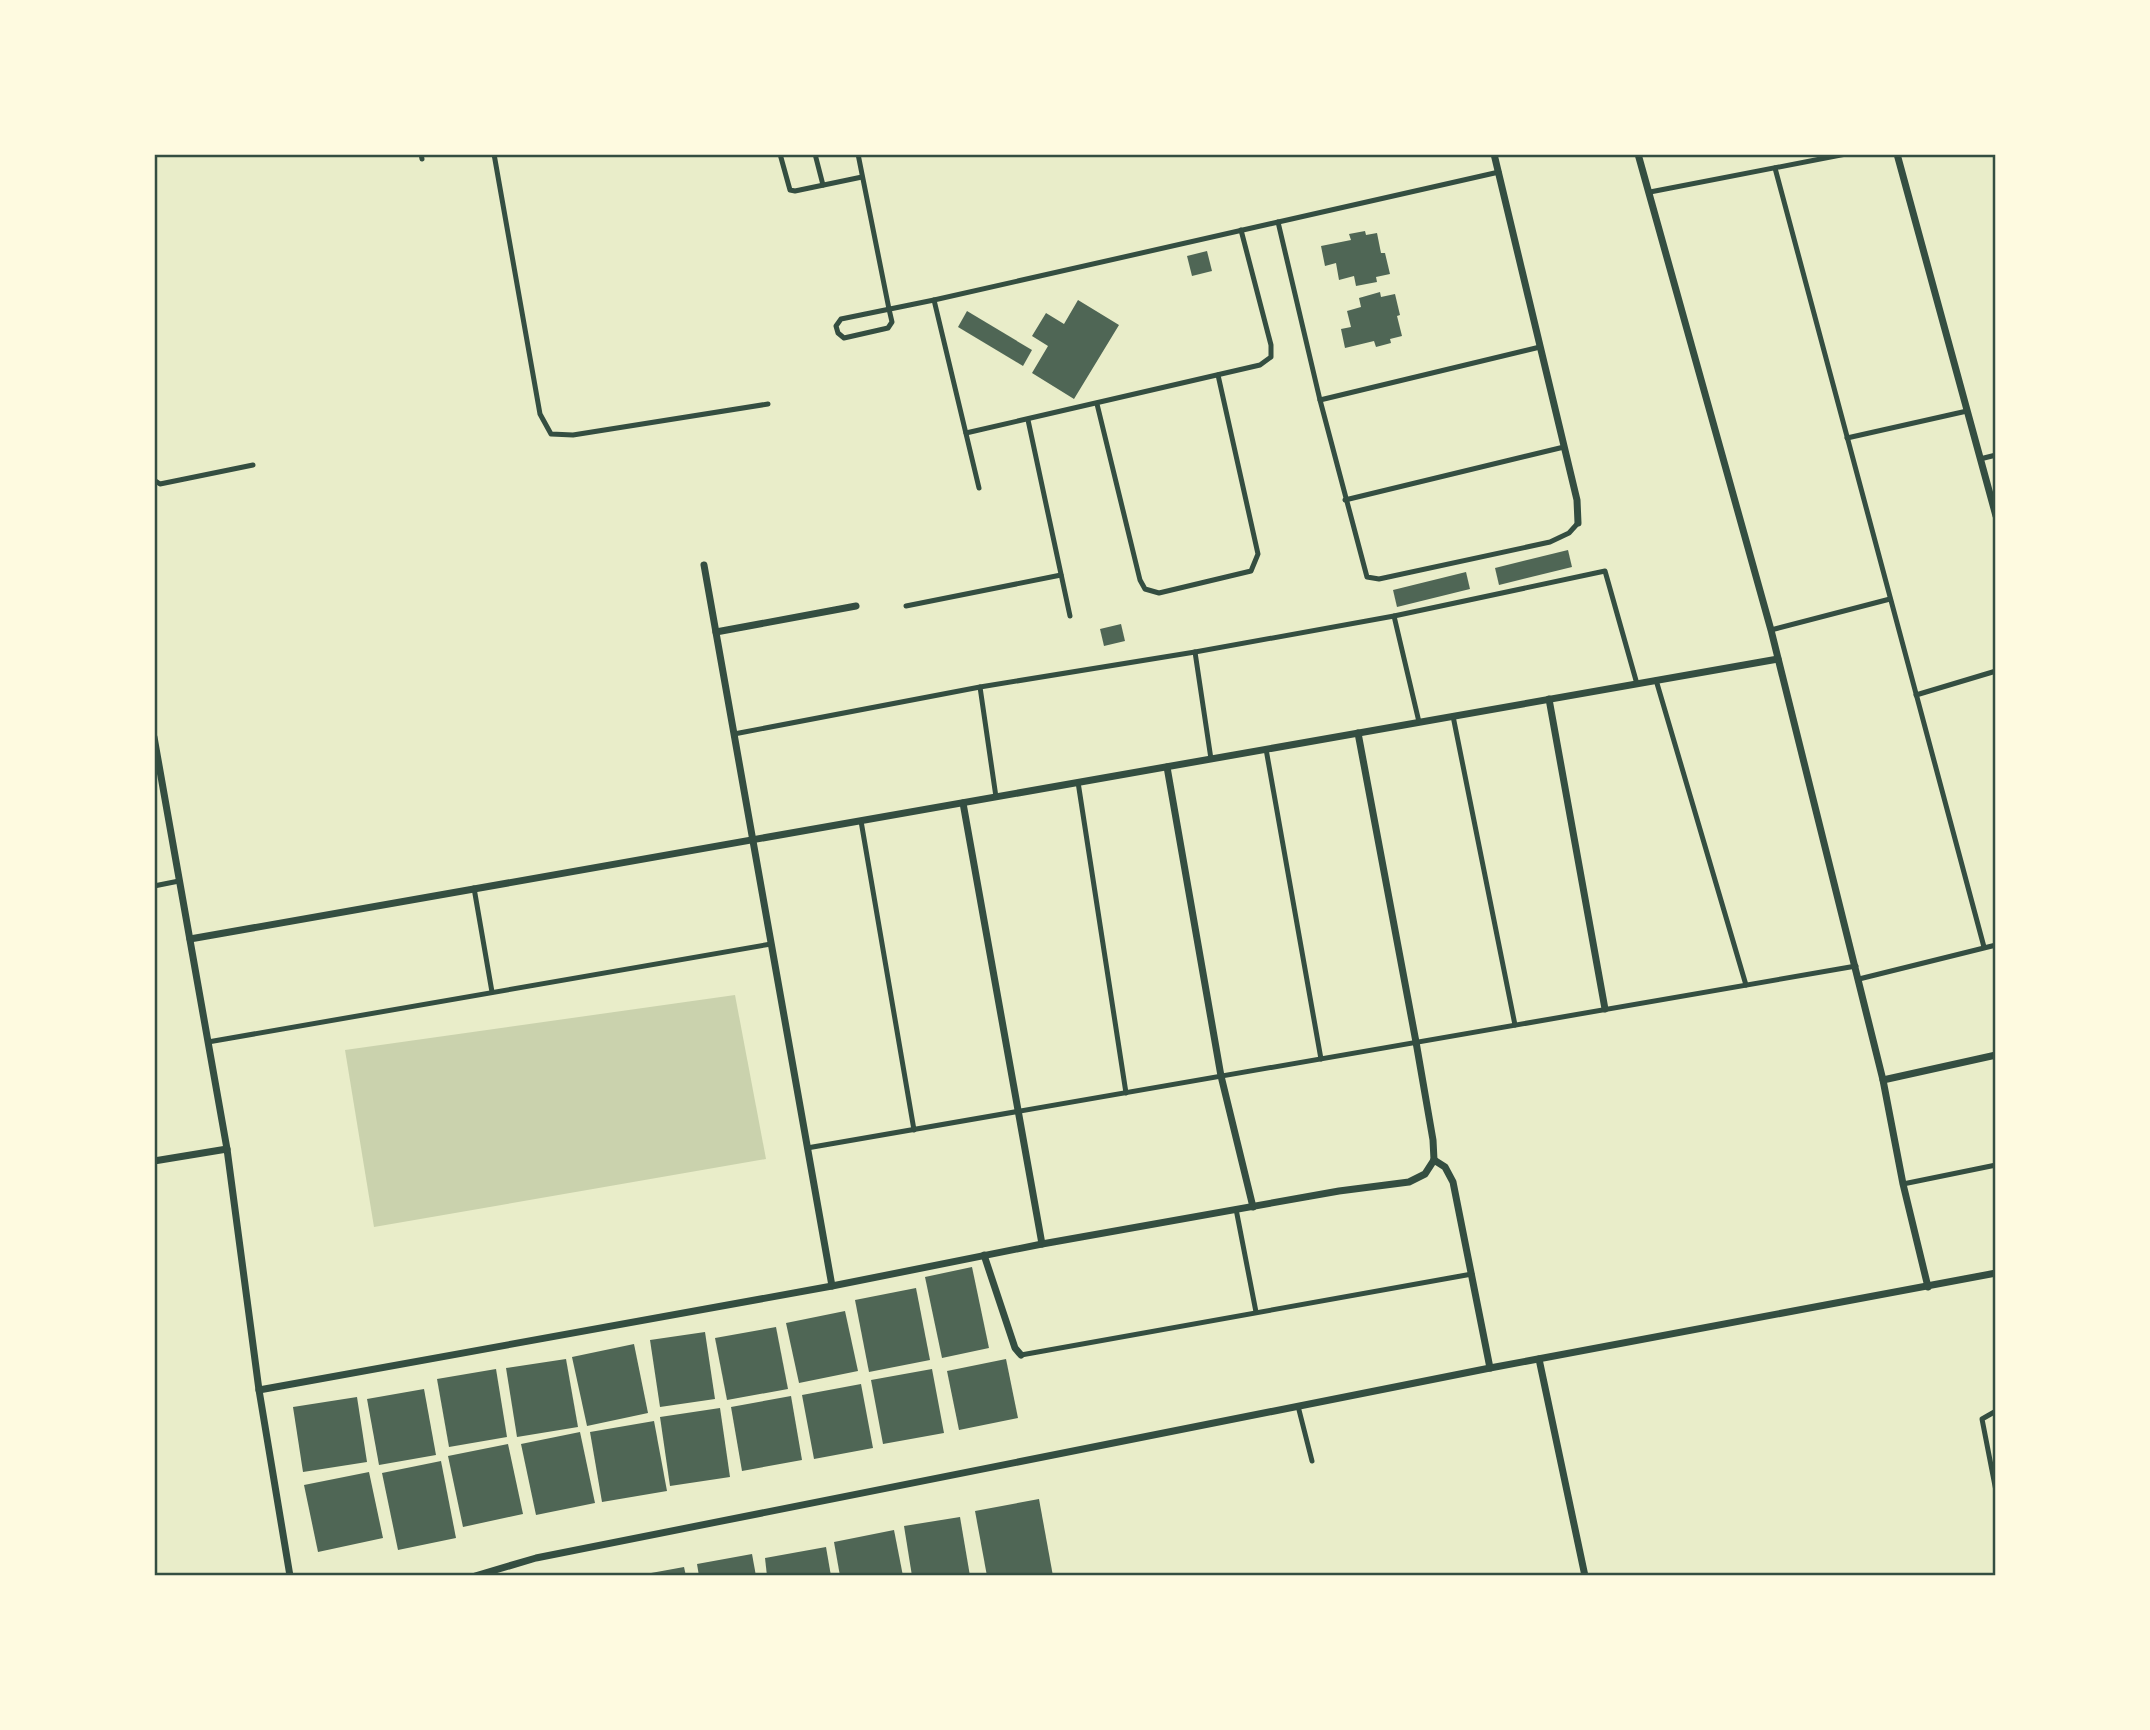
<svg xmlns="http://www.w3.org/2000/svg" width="2150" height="1730" viewBox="0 0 2150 1730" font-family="'Zilla Slab',serif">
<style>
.green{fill:#cad2ad}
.building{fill:#4f6655}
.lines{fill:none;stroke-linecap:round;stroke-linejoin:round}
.service{stroke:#344e41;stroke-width:5}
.minor{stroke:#344e41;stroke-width:7}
.neatline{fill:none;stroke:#344e41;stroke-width:2.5}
</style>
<rect width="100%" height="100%" fill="#e9edc9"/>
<polygon class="green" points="735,995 766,1159 374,1227 345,1050"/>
<g class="building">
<polygon points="1365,231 1366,235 1377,233 1381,253 1385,253 1390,274 1376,277 1377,282 1356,286 1354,276 1339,280 1336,263 1325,266 1321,246 1351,240 1349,234"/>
<polygon points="1207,251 1212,271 1192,276 1187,256"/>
<polygon points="1380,292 1381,297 1395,294 1400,315 1397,316 1402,336 1390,339 1391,343 1376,347 1374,341 1345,348 1341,329 1351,327 1347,311 1361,307 1359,298"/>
<polygon points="1078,300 1119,325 1074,399 1032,373 1048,346 1032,336 1046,313 1064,324"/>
<polygon points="967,311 1032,350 1023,366 958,327"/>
<polygon points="1568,550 1572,567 1499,585 1495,568"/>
<polygon points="1466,572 1470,589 1397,607 1393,590"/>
<polygon points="1121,624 1125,641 1104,646 1100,629"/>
<polygon points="972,1267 989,1348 942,1358 925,1277"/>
<polygon points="916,1288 930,1360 869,1372 855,1300"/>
<polygon points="845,1311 858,1371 799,1383 786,1323"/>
<polygon points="776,1327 788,1389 727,1400 715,1338"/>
<polygon points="705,1332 715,1399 660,1407 650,1340"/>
<polygon points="634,1344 648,1413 587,1426 572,1357"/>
<polygon points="566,1359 578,1427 517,1437 506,1368"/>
<polygon points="1006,1359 1018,1418 959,1430 947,1371"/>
<polygon points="496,1369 507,1437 449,1447 437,1379"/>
<polygon points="932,1369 944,1433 883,1444 871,1380"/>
<polygon points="861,1384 873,1448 814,1459 802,1395"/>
<polygon points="424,1389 436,1455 379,1465 367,1399"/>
<polygon points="791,1396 802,1460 742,1471 731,1407"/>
<polygon points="357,1397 367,1462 303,1472 293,1407"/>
<polygon points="720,1408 730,1477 670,1486 660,1417"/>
<polygon points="654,1421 667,1491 602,1502 590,1432"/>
<polygon points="580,1432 595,1503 536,1515 521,1444"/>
<polygon points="508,1444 523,1514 463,1527 448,1456"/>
<polygon points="441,1461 456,1538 398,1550 382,1473"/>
<polygon points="369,1472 383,1538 318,1552 304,1485"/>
<polygon points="1039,1499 1053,1576 987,1576 975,1511"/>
<polygon points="960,1517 970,1576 912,1576 904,1526"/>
<polygon points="894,1530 903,1576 840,1576 834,1542"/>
<polygon points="826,1547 831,1576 767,1576 765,1558"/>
<polygon points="752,1554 756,1576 699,1576 697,1564"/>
<polygon points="684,1567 686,1576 640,1576 640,1575"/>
</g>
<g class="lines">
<g class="service">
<polyline points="421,154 422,159"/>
<polyline points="494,154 540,414 551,434 573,435 768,404"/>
<polyline points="780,154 790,190 795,191 862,177"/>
<polyline points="815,154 823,185"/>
<polyline points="858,154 889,309 892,322 888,328 844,338 838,333 836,326 841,319 934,300 1499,172"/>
<polyline points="1775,168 1984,947"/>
<polyline points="1650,192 1846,154"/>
<polyline points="1278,222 1320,400 1367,577 1379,579 1550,542 1569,533 1578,523"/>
<polyline points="934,300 979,488"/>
<polyline points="1320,400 1540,347"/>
<polyline points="1097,404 1140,580 1145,589 1159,593 1251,571 1258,554 1218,375"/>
<polyline points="1028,420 1070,616"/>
<polyline points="966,433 1260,365 1271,357 1271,345 1241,230"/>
<polyline points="1847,438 1967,411"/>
<polyline points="1980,459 1996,455"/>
<polyline points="154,480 160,484 253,465"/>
<polyline points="1345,500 1564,447"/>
<polyline points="906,606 1061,575"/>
<polyline points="1394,616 1419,722"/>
<polyline points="1771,630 1890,599"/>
<polyline points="1195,652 1211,759"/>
<polyline points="1656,680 1746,985"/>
<polyline points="980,687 996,797"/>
<polyline points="1916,695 1996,671"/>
<polyline points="1453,716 1515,1025"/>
<polyline points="734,734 980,687 1195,652 1394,616 1605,571 1637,684"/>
<polyline points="1266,749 1321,1059"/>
<polyline points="1078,782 1126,1093"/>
<polyline points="861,821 914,1130"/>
<polyline points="154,886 179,881"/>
<polyline points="474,888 492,992"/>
<polyline points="1859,979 1996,945"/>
<polyline points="208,1042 771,944"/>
<polyline points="807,1148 1856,966"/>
<polyline points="1903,1184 1996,1165"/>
<polyline points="1236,1209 1256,1312"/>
<polyline points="1021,1355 1472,1274"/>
<polyline points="1298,1406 1312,1461"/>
<polyline points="1996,1411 1982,1419 1996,1491"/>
</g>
<g class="minor">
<polyline points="1494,154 1577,500 1578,523"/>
<polyline points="1638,154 1771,630 1883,1080 1903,1184 1928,1287"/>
<polyline points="1897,154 1996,516"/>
<polyline points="704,565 832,1286"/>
<polyline points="716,632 856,606"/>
<polyline points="1549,699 1605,1009"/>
<polyline points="1358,733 1416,1042 1433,1140 1434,1160"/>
<polyline points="154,737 227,1149 259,1390 290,1576"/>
<polyline points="1167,767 1221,1076 1253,1207"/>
<polyline points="963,803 1042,1244"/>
<polyline points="190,939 1778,659"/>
<polyline points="1883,1080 1996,1055"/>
<polyline points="1434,1160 1445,1167 1453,1182 1490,1368"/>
<polyline points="154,1161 227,1149"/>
<polyline points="984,1255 1015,1348 1021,1355"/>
<polyline points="1539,1359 1585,1576"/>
<polyline points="259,1390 832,1286 1042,1244 1339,1191 1409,1182 1425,1174 1434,1160"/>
<polyline points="475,1576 536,1558 1490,1368 1996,1273"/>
</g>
</g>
<rect width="2150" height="1730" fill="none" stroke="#fefae0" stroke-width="312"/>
<rect x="156" y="156" width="1838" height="1418" class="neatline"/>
</svg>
